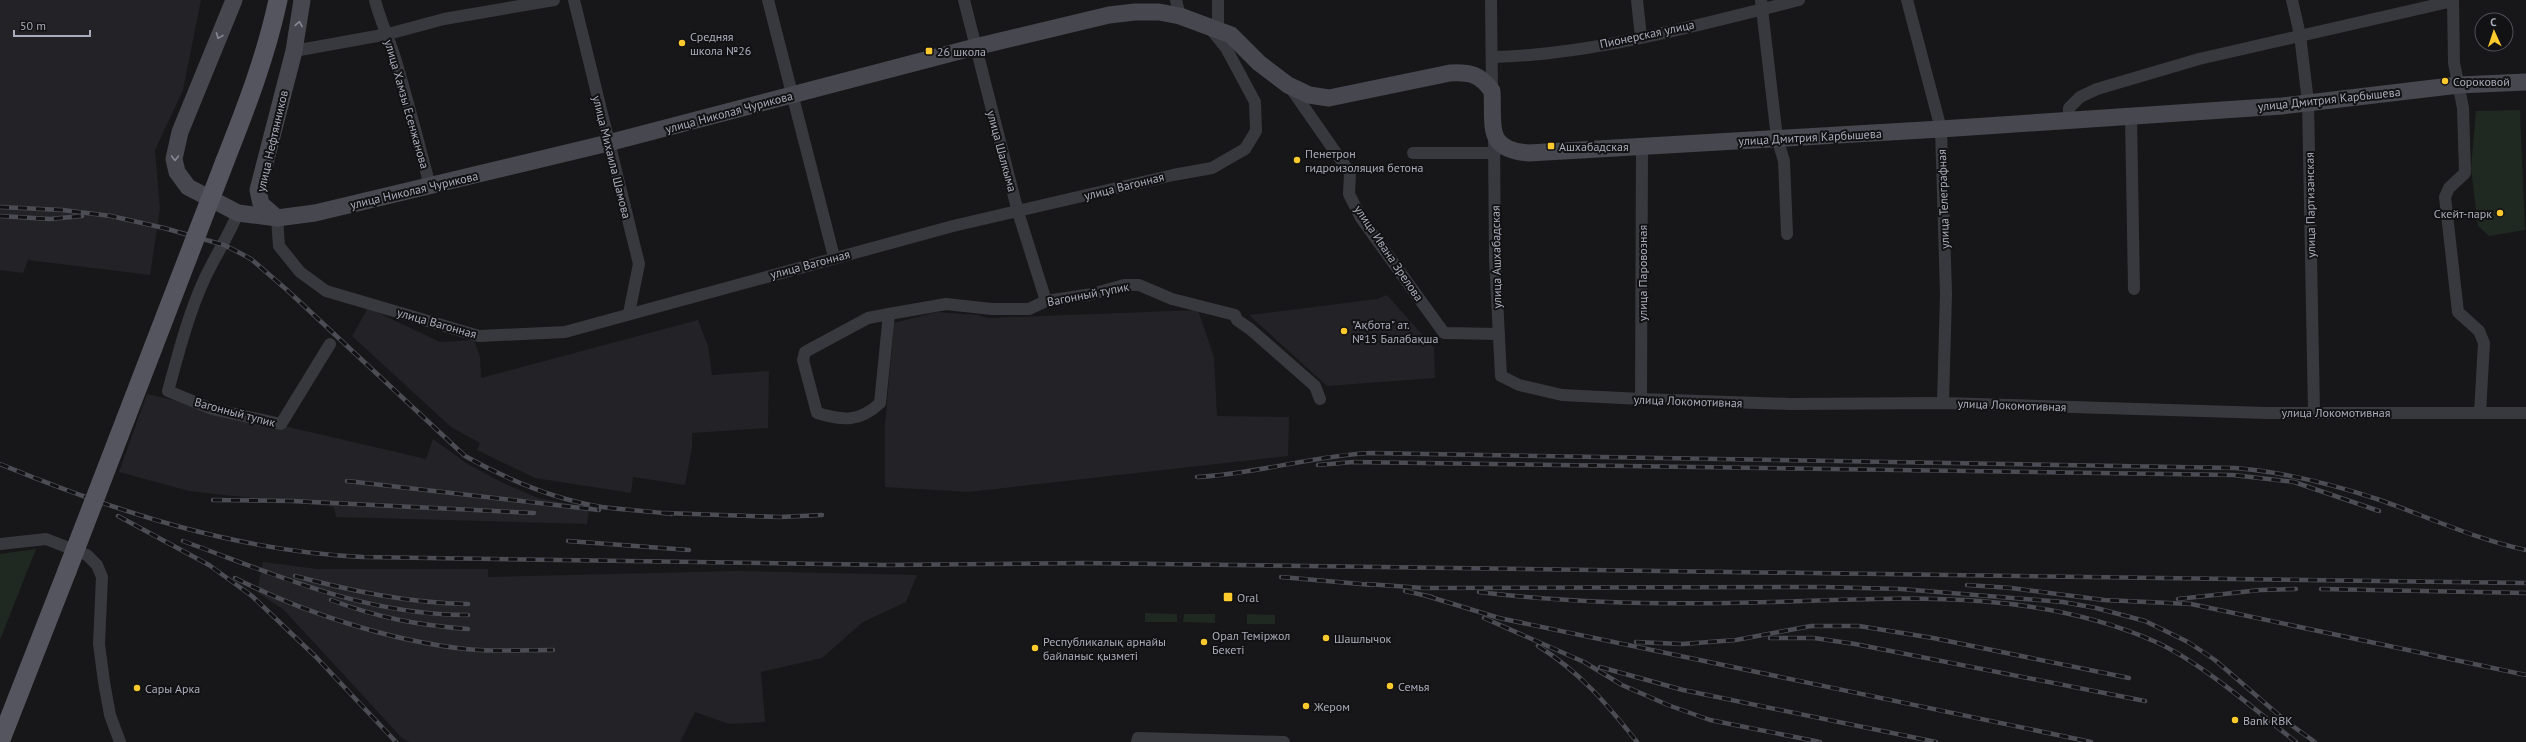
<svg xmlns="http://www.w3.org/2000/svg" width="2526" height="742" viewBox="0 0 2526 742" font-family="'PT Sans',sans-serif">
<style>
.built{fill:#232327}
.green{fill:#1f2821}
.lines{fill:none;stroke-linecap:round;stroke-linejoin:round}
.street{stroke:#38383f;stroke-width:12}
.secondary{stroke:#46474f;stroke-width:17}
.primary{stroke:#54555e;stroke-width:19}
.rail-casing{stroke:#4b4c54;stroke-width:4.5}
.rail{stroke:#121214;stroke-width:3;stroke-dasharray:9;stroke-linecap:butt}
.primary-bridge{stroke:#54555e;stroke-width:19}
.oneway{stroke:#868995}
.poi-dot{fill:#fcca2d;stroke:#121214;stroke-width:1.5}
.labels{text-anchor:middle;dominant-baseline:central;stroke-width:4;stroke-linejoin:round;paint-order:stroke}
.street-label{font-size:12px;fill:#a9acba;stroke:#121214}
.poi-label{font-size:12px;fill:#a9acba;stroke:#121214;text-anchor:start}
</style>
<rect width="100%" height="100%" fill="#171719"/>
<g class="built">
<polygon points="0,0 201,0 183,90 155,150 160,208 150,275 28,260 23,273 0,270"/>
<polygon points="1387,295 1434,348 1435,378 1327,386 1249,315 1377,299"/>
<polygon points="368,308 440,342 474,340 480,357 481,378 698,320 708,346 712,375 769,371 768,428 692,433 692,447 685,485 633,477 631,493 535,478 477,450 480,443 451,427 352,336"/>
<polygon points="1198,310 1214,357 1217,416 1289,417 1288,456 968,492 885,487 885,425 894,323 937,312 978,315 988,318"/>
<polygon points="147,394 426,459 433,439 466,463 503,483 538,498 589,508 587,524 336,517 334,507 189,491 119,472"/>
<polygon points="263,562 317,569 488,569 488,577 737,571 917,575 906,602 863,622 822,658 761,672 765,722 729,724 695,712 680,742 409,742 402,738 284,610 257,592"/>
</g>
<g class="green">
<polygon points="2520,110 2525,230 2489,236 2478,226 2471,168 2476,111"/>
<polygon points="36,549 0,640 0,554"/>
<polygon points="1145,613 1177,614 1177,622 1145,622"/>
<polygon points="1184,614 1215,614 1215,623 1183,622"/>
<polygon points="1247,614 1275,615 1275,624 1247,624"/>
</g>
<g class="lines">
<g class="street">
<path d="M375,0C380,21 390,40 396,61C408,102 419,144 430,186"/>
<polyline points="574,0 639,264 629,313"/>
<polyline points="768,0 834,257"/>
<polyline points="964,0 1018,212 1046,301"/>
<polyline points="1176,0 1180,16"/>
<polyline points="1491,0 1492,91"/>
<polyline points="1637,0 1641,37"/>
<polyline points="1761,0 1777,138 1784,161 1787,234"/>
<polyline points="1907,0 1941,129 1946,294 1943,403"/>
<polyline points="2292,0 2300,35 2308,102 2314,412"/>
<polyline points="2453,0 2454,63 2463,108 2465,173 2449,188 2445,197 2458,312 2479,331 2484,343 2480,413"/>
<polyline points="1218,30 1218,0"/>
<polyline points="294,51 388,34 444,19 554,0"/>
<path d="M1493,57C1591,55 1703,24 1799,0"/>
<polyline points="1290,87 1350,173 1349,194 1361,218 1444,333 1499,334"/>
<polyline points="2131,116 2134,289"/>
<polyline points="2069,120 2069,108 2080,97 2097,89 2199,59 2453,1"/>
<polyline points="1494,137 1495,259 1501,376 1519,385 1562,395 1641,399 1790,404 1943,403 2267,413 2526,413"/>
<polyline points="1413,153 1495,153"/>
<path d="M238,213C231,230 222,245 213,262C191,302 180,348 168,391L212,409L281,424L330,344"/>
<polyline points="277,218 279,246 300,272 326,291 479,336 565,332 953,226 1173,175 1212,168 1245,149 1256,131 1255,102 1226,48 1209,27"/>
<path d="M889,314L880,403C860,422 843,421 817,413L803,360L805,352L868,318L889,314L946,304L992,309H1029L1046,301L1092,294L1124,285H1139L1172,299L1235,315L1237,320L1250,329L1315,386L1320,399"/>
<polyline points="1641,399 1642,146"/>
<polyline points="0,544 46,539 87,555 97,565 102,577 99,644 104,682 110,715 120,742"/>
<polyline points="1137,742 1138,738 1284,742"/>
</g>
<g class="secondary">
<path d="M234,0L180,132L174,159L177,172L188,187L238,213L277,218L315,213L608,143L975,47L1109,15L1135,12H1159L1180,16L1231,35L1259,63L1288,85L1309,95L1329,98L1450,73C1470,72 1480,74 1492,91C1494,127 1485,150 1529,153L1941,129L2282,106L2459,85L2526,82"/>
<polyline points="277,218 261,204 258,190 294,51 302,0"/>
</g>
<g class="primary">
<path d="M225,161C246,108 266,56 278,0"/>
<polyline points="0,742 67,571"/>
</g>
<defs>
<g id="rail">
<path d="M0,207L62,210L111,216L164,228L224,245L238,252L251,259L287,290L465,456C508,480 553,499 602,507C625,510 648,511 671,514"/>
<polyline points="0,216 50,219 82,216"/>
<path d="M0,464C117,512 236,551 363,557L887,565L1085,563L2526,583"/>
<polyline points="1318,465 1353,462 2233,475 2294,482 2379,511"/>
<path d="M1197,477C1256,474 1312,456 1370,453L2235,468C2284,472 2332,484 2380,500C2428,517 2475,539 2526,550"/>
<polyline points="347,481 599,510"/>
<polyline points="213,500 292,501 534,513"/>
<polyline points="665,513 780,517 822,515"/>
<polyline points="118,516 209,565 252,596 316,657 396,742"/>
<path d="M183,541C279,576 364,615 468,615"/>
<polyline points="568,541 689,550"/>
<path d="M295,576C352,591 408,603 468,604"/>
<polyline points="1281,577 1372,585"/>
<path d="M235,578C302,612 390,641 466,649C495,652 524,650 553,650"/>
<polyline points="1367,584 1423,588 1823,587 1901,589 2063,602 2096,608 2145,621 2188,642 2215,660 2287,722 2315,742"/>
<polyline points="1967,585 2011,588 2104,600 2191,604 2526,675"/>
<polyline points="2321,589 2526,593"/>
<polyline points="1405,591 1432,597"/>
<path d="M1479,592C1575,604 1674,605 1771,602C1900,598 2034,588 2156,642C2202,663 2255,710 2296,742"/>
<polyline points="1427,596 1499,618 2091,742"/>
<polyline points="2178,599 2260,590 2296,589"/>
<path d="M331,600C379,618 417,625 468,629"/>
<polyline points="1484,618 1584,662 1622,685 1668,705 1710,720 1820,742"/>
<polyline points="1770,638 1814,638 1855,644 2145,701"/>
<polyline points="1636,642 1682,644 1736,640 1811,626 1859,626 1933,638 2129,678"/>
<path d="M1538,646C1580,672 1607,704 1637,742"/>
<polyline points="1600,667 1683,690 1936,742"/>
</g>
</defs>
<use href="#rail" class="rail-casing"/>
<use href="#rail" class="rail"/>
<polyline class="primary-bridge" points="67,571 225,161"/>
</g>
<defs><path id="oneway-chevron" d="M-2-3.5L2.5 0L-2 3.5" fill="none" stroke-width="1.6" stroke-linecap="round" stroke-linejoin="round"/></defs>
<g class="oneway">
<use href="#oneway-chevron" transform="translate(299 24) rotate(-80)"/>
<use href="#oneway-chevron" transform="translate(219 36) rotate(111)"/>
<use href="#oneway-chevron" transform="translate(175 158) rotate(91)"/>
</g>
<g class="poi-dot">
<circle cx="682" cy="43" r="4"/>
<rect x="925" y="47" width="8" height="8" rx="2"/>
<circle cx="2445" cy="81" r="4"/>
<rect x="1547" y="142" width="8" height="8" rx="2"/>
<circle cx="1297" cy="160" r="4"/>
<circle cx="2500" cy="213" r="4"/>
<circle cx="1344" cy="331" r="4"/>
<rect x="1223" y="592" width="10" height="10" rx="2"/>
<circle cx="1326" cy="638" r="4"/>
<circle cx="1204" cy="642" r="4"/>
<circle cx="1035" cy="648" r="4"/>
<circle cx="1390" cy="686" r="4"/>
<circle cx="137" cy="688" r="4"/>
<circle cx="1306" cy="706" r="4"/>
<circle cx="2235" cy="720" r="4"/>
</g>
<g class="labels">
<g class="street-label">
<text transform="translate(1647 34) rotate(-12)">Пионерская улица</text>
<text transform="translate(2329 99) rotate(-6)">улица Дмитрия Карбышева</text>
<text transform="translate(407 104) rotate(74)">улица Хамзы Есенжанова</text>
<text transform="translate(729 112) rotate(-15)">улица Николая Чурикова</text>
<text transform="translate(1810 137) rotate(-3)">улица Дмитрия Карбышева</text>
<text transform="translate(272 141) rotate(-77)">улица Нефтянников</text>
<text transform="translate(1002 151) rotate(75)">улица Шалкыма</text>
<text transform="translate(612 157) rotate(76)">улица Михаила Шамова</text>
<text transform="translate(1124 186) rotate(-14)">улица Вагонная</text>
<text transform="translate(414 190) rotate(-13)">улица Николая Чурикова</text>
<text transform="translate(1943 199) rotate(-92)">улица Телеграфная</text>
<text transform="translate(2310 205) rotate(-91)">улица Партизанская</text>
<text transform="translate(1389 253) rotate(56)">улица Ивана Зрелова</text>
<text transform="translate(1496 257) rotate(-91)">улица Ашхабадская</text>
<text transform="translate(810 264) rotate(-15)">улица Вагонная</text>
<text transform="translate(1642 273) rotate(-90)">улица Паровозная</text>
<text transform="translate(1088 294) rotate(-11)">Вагонный тупик</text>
<text transform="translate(437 323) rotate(16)">улица Вагонная</text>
<text transform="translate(1688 401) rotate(2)">улица Локомотивная</text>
<text transform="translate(2012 405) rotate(2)">улица Локомотивная</text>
<text transform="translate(235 412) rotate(15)">Вагонный тупик</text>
<text x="2336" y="412">улица Локомотивная</text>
</g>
<g class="poi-label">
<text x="690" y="36">Средняя<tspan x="690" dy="14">школа №26</tspan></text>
<text x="937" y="51">26 школа</text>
<text x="2453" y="81">Сороковой</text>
<text x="1559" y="146">Ашхабадская</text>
<text x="1305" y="153">Пенетрон<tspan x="1305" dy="14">гидроизоляция бетона</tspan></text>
<text x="2492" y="213" text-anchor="end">Скейт-парк</text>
<text x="1352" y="324">"Ақбота" ат.<tspan x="1352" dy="14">№15 Балабақша</tspan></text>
<text x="1237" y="597">Oral</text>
<text x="1212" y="635">Орал Теміржол<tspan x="1212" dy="14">Бекеті</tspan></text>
<text x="1334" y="638">Шашлычок</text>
<text x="1043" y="641">Республикалық арнайы<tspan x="1043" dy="14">байланыс қызметі</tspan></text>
<text x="1398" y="686">Семья</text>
<text x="145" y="688">Сары Арка</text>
<text x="1314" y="706">Жером</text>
<text x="2243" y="720">Bank RBK</text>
</g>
</g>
<g transform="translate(2494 32) rotate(357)"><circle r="19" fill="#121214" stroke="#4e5056"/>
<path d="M0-3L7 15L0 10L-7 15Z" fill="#fcca2d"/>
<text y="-6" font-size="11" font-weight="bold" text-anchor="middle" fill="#a9acba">С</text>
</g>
<path d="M14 30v6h76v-6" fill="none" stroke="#a9acba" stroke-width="2"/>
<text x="20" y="30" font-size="12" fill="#a9acba" stroke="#121214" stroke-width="3" paint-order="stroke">50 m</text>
</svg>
